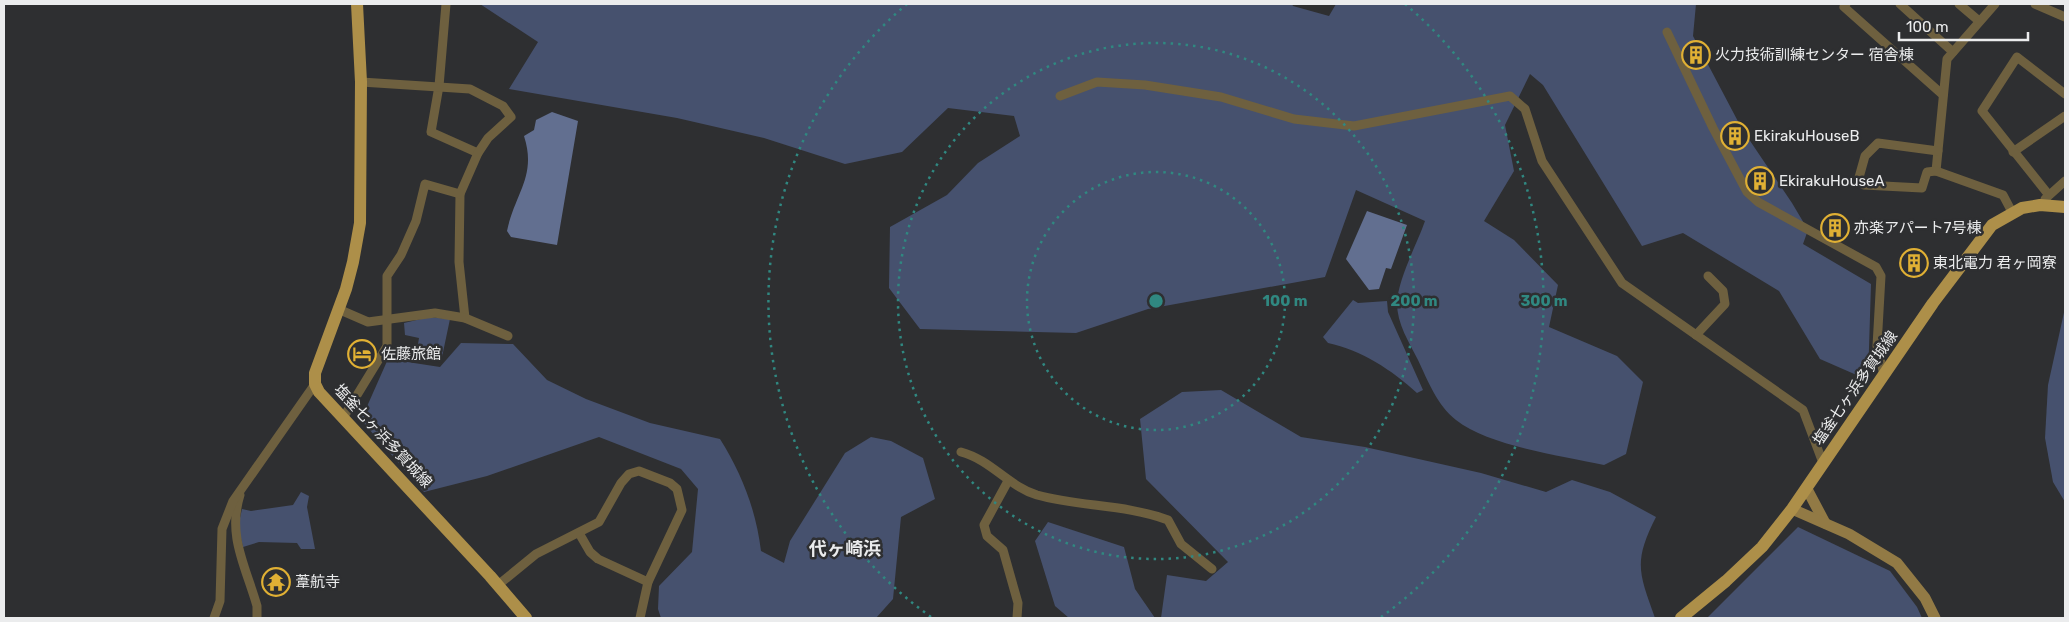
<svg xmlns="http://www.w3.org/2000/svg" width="2069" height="622" viewBox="0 0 2069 622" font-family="Rubik,'Noto Sans JP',sans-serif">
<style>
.green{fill:#46516e}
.water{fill:#626f90}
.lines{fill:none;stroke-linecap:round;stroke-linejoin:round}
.street{stroke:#6e603f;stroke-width:9}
.secondary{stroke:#927a45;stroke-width:11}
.primary{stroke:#ad8f49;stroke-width:12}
.ring{fill:none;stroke:#308881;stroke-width:2.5;stroke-dasharray:2.5 5}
.labels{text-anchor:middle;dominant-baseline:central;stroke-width:5;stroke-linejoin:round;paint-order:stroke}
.poi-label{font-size:15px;fill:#ebeced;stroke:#2e2f31;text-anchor:start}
.street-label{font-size:15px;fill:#ebeced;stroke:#2e2f31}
.quarter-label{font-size:18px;font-weight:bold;fill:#ebeced;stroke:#2e2f31}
.centre{fill:#308881;stroke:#2e2f31;stroke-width:2.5}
.ring-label{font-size:15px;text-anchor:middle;font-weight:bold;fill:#308881;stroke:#2e2f31;stroke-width:5;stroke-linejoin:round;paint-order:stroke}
</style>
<rect width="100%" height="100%" fill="#2e2f31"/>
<g class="green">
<path d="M480,4H1292L1293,6L1329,16L1336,4H1696L1693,36L1742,129L1792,203L1808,230L1803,244L1871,284L1868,380L1820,359L1779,291L1683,233L1642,246L1543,85L1530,74L1505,125L1514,171L1484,221L1514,240L1558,285L1549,327L1617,356L1643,382L1626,454L1604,465C1562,456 1489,446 1456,420C1437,405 1428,381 1418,360C1409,342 1397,324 1397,303C1398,279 1417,244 1425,221L1356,190L1325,277L1148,309L1076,333L920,329L889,288L890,227L947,195L978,163L1020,136L1014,116L948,108L902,152L845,164L764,138L677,118L509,89L538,42Z"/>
<path d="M1353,300L1358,303L1387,301L1388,312L1423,390L1417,393C1392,370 1361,350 1328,343L1323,337Z"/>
<polygon points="2065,308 2065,502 2053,482 2045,438 2048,385"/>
<polygon points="429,317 450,319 442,357 417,350 419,338 405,335 404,323"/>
<path d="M461,343L513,344L547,380L586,399L650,423L720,439C742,474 756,510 761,551L784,563L790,541L845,453L871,437L891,441L923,458L935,499L901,517L893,599L876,618H661L658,609L659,586L692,552L698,489L681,469L599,437L487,476L424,492L361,420L388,359L440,367Z"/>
<path d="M1221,390L1301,437L1365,447L1481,473L1546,492L1572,480L1610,492L1656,517C1633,562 1639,573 1655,618H1161L1167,575L1206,581L1228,562L1146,479L1140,419L1182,392Z"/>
<polygon points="301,492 309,496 307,507 315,549 301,549 297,543 259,542 243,547 238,527 242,509 251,511 293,505"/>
<polygon points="1048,522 1124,547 1135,589 1155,618 1069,618 1055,606 1035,541"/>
<polygon points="1798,527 1890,571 1917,607 1922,618 1707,618"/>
</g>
<g class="water">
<path d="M552,112L578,121L557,245L511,237L507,231C515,193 537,176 524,136L534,130L536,120Z"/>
<polygon points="1367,211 1407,225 1391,269 1386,268 1379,289 1369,290 1346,259"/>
</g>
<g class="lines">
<g class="street">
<polyline points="446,4 439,86 431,132 478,153"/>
<polyline points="1846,4 1844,7 1943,95"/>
<polyline points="1900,4 1953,52"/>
<polyline points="1959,4 1979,21"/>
<polyline points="1995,4 1947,59 1936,171 2003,195 2012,212"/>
<polyline points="2035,4 2065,17"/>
<polyline points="1667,32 1713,128 1747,192 1758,202 1876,267 1881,276 1877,346 1884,375"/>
<polyline points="361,82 470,89 503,106 511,117 488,138 478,153 460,194 459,262 465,318"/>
<polyline points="1060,96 1097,82 1145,85 1221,97 1294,119 1354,126 1510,96 1525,109 1542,161 1622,283 1803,410 1823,463"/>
<polyline points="2013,152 2065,116"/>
<polyline points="1936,171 1927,172 1922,188 1864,185 1858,181 1865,156 1878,143 1938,151"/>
<polyline points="2048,194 1982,111 2017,57 2065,94"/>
<polyline points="2045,199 2065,181"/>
<polyline points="338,309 368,322 435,313 465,318 508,336"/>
<polyline points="1696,335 1725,304 1723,291 1708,276"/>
<polyline points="343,418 387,346 387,276 401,255 416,221 425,184 460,194"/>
<path d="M961,452C991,460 1008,486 1037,495C1080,507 1125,504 1168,520L1181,544L1212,569"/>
<polyline points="1008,481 984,525 987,536 1003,550 1018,603 1017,618"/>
<path d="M240,495C227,536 246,567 257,606V618"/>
<polyline points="579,533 590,552 598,559 648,582"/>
<polyline points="498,585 536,554 599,522 621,483 629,474 639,471 670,483 677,489 682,510 648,582 640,618"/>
<polyline points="214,618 220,601 222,529 233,501 315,384"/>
</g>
<g class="secondary">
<polyline points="1807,489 1825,523"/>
<polyline points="1792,509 1849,534 1897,563 1925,598 1935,618"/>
</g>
<g class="primary">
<polyline points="357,4 361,82 360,223 353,262 346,289 315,373 315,384 319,392 490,576 526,618"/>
<polyline points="1681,618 1726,581 1762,547 1792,509 1933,303 1992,225 2022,208 2040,205 2065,207"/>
</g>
</g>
<g class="ring">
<circle cx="1156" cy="301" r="129"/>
<circle cx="1156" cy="301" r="258"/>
<path d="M931 617A388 388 0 0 1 907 4M1405 4A388 388 0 0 1 1381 617"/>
</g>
<defs>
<symbol id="building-ring" viewBox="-11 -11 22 22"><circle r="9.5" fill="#2e2f31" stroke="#e0b034" stroke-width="1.5"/><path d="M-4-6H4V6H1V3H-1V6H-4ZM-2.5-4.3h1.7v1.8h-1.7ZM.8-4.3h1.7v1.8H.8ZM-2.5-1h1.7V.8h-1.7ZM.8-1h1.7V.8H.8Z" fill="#e0b034"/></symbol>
<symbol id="hotel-ring" viewBox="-11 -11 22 22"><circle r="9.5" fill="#2e2f31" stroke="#e0b034" stroke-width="1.5"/><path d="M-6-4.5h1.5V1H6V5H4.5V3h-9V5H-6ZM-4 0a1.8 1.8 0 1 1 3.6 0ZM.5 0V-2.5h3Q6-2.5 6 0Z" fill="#e0b034"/></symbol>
<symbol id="temple-ring" viewBox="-11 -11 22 22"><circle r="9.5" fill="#2e2f31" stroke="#e0b034" stroke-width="1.5"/><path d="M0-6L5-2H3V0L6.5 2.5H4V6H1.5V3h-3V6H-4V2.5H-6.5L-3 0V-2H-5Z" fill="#e0b034"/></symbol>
</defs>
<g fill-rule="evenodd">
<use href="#building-ring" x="1680" y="39" width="32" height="32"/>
<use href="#building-ring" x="1719" y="120" width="32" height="32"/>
<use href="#building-ring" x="1744" y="165" width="32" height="32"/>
<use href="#building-ring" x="1819" y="212" width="32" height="32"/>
<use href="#building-ring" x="1898" y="247" width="32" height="32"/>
<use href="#hotel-ring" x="346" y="338" width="32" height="32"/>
<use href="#temple-ring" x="260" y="566" width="32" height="32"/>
</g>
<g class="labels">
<g class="poi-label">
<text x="1715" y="55">火力技術訓練センター 宿舎棟</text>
<text x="1754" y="136">EkirakuHouseB</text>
<text x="1779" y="181">EkirakuHouseA</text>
<text x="1854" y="228">亦楽アパート7号棟</text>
<text x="1933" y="263">東北電力 君ヶ岡寮</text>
<text x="381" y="354">佐藤旅館</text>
<text x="295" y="582">葦航寺</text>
</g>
<g class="street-label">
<text transform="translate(1855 388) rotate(-55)">塩釜七ヶ浜多賀城線</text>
<text transform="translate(383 436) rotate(47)">塩釜七ヶ浜多賀城線</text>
</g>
<g class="quarter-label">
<text x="845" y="549">代ヶ崎浜</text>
</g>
</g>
<circle cx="1156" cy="301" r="8" class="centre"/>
<g class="ring-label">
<text x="1285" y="306">100 m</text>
<text x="1414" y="306">200 m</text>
<text x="1544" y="306">300 m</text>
</g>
<rect width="2069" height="622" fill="none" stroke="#ebeced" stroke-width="10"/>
<path d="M1899 32v8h129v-8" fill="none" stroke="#ebeced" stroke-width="2.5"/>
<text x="1906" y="32" font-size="15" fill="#ebeced" stroke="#2e2f31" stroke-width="4" paint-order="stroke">100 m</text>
</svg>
